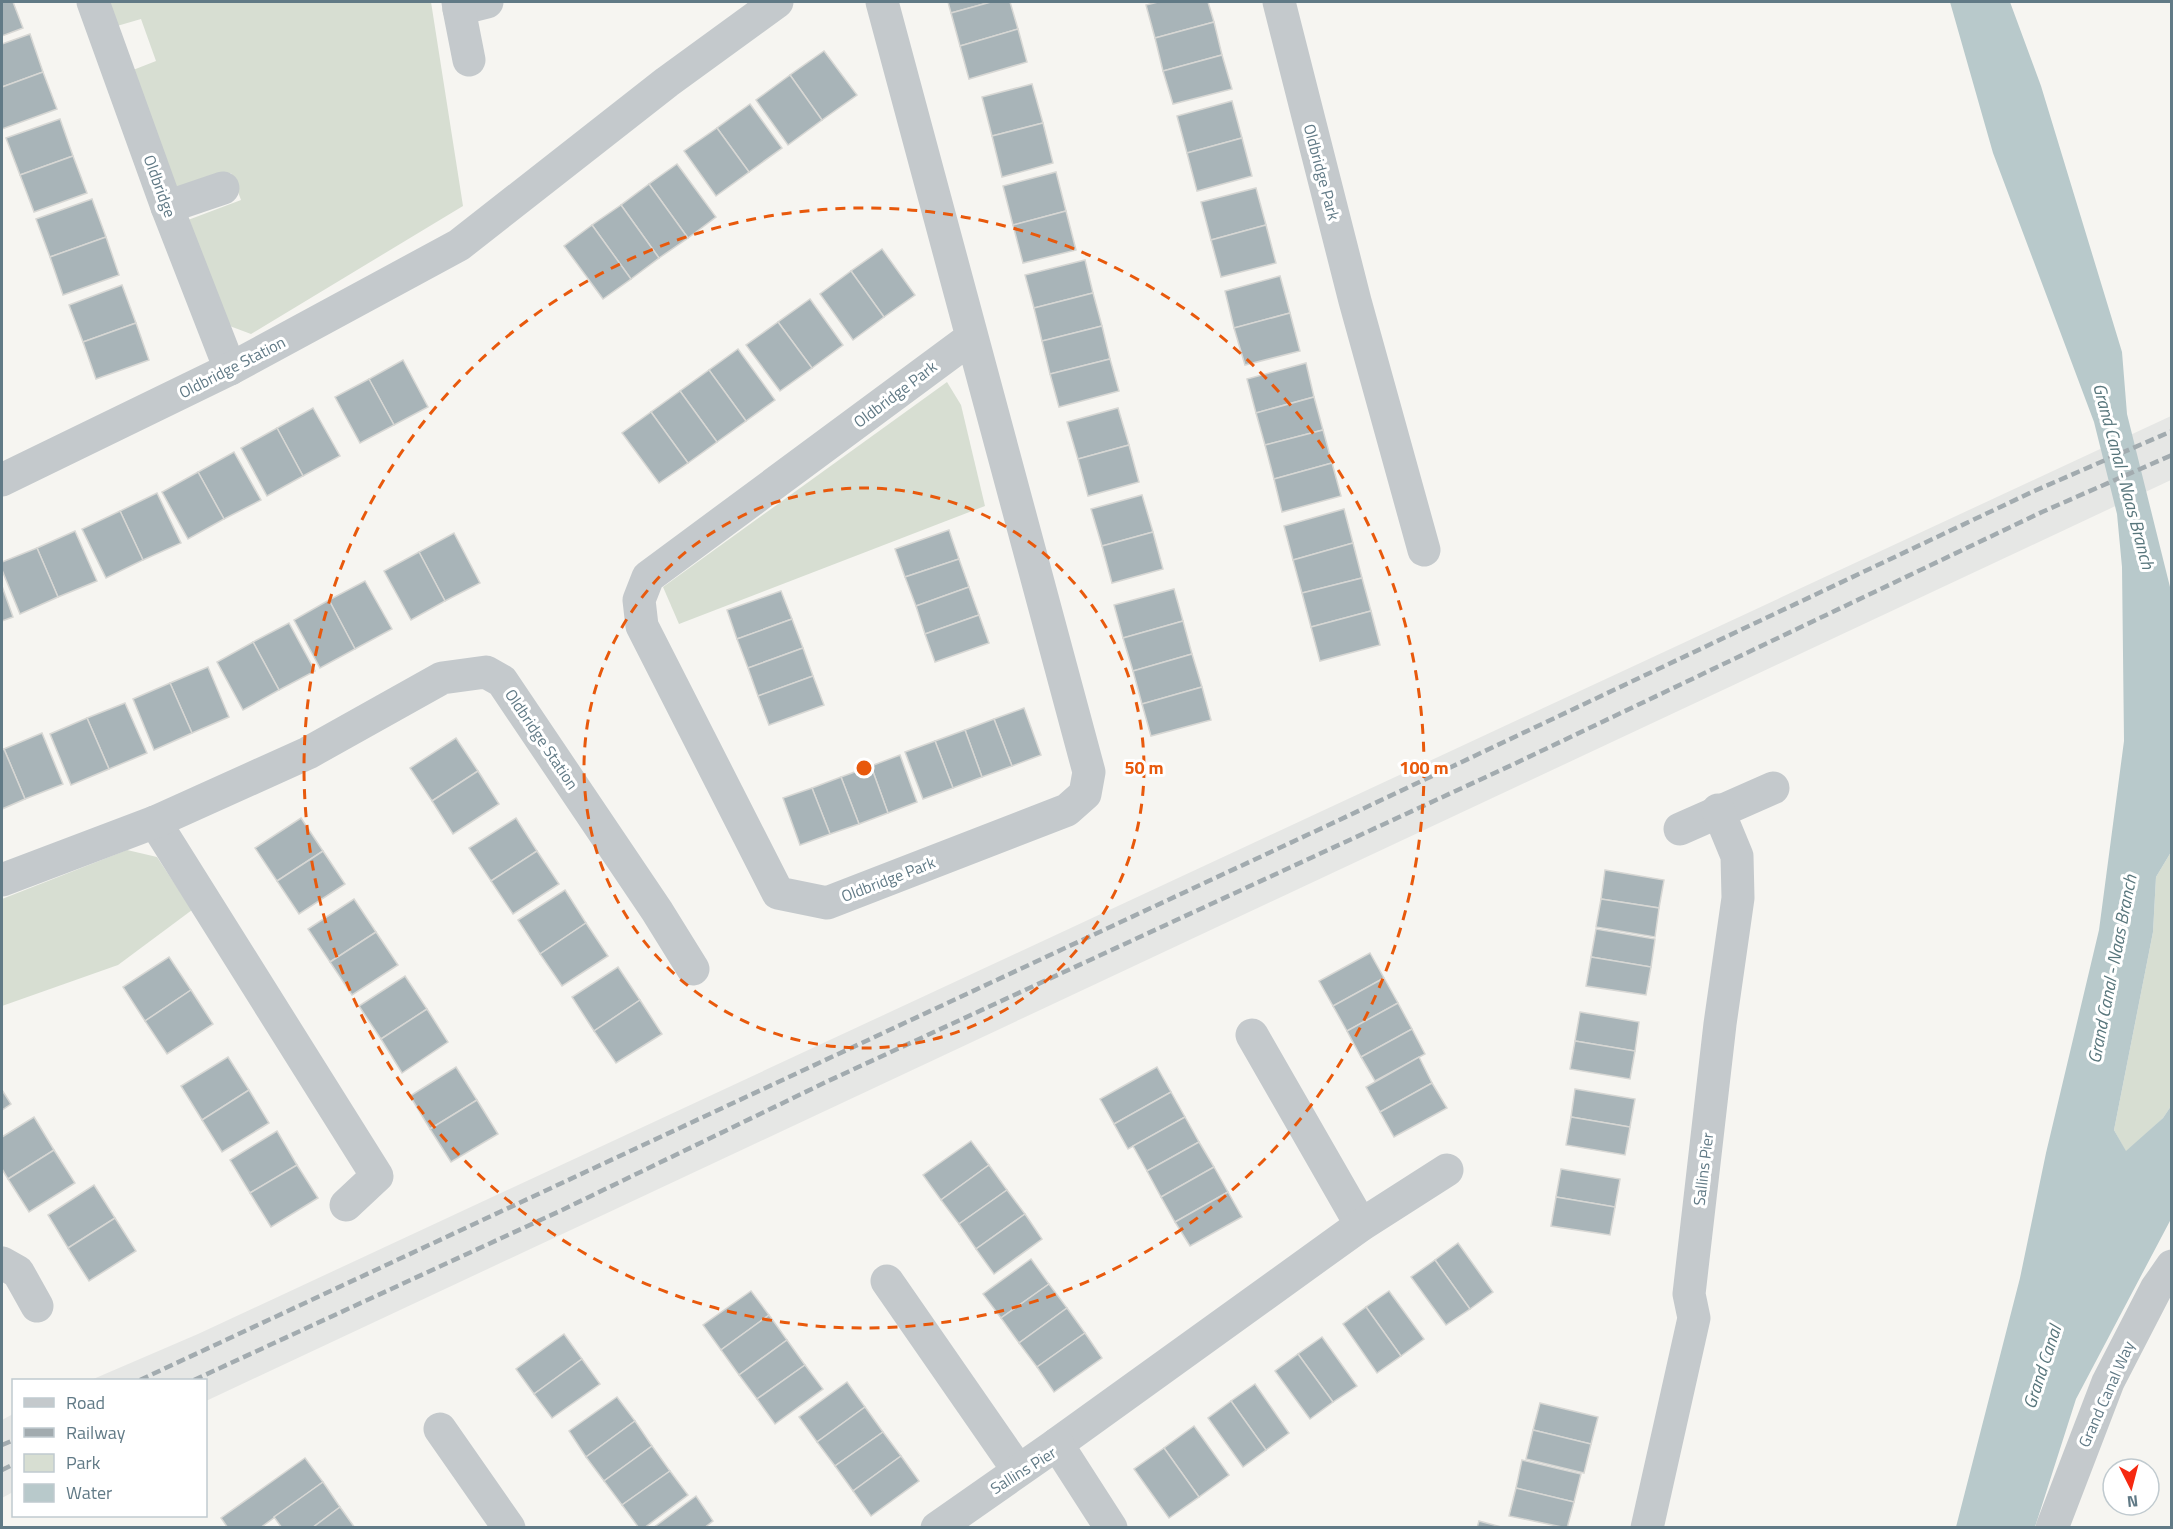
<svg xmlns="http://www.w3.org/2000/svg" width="2173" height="1529" viewBox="0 0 2173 1529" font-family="'Titillium Web',sans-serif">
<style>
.built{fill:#e6e7e5}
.green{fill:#d7ded2}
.water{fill:#b8c9cb}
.building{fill:#a8b4b8;stroke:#d7d7d4;stroke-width:1.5}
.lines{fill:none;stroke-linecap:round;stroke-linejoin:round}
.minor{stroke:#c4c9cc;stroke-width:33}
.rail{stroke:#a2abaf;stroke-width:4.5;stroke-dasharray:9 4.5;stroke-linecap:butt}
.ring{fill:none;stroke:#e8590c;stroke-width:3;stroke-dasharray:10 8}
.labels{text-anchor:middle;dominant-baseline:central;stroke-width:6;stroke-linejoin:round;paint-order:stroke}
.street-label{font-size:16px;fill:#617a86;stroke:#fff}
.water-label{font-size:18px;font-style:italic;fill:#58767c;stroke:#fff}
.centre{fill:#e8590c;stroke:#fff;stroke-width:3}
.ring-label{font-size:18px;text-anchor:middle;font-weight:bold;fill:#e8590c;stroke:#fff;stroke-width:6;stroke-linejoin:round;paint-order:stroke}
</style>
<rect width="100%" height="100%" fill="#f6f5f1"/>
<g class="built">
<polygon points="2171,416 2171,480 206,1401 206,1380 91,1380 198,1334"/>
<polygon points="13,1414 13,1492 2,1498 2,1420"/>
</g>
<g class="green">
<polygon points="108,2 431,2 463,206 251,334 227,325 188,220 241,200 231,173 178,192 133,70 156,61 141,19 117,26"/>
<polygon points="947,382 961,405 985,506 679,624 663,587"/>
<polygon points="127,850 157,857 192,910 118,965 2,1006 2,899"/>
<polygon points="2171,852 2171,1106 2163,1118 2126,1152 2114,1130 2153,932 2156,877"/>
</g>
<polygon class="water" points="1950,2 2010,2 2041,86 2122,352 2127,414 2171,591 2171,852 2156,877 2153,932 2114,1130 2126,1151 2163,1118 2171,1106 2171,1219 2076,1399 2035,1527 1956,1527 2020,1278 2046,1153 2099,930 2124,741 2122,567 2117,514 2094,422 1993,153"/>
<g class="building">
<polygon points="2,2 13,2 23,28 2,36"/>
<polygon points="948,2 991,2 951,13"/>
<polygon points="991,2 1010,2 1018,29 960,46 951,13"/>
<polygon points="1158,2 1208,2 1214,22 1155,38 1146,5"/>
<polygon points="1214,22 1222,55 1163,71 1155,38"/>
<polygon points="1018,29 1027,62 969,79 960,46"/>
<polygon points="30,34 43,72 2,87 2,44"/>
<polygon points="824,51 857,95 822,120 790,75"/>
<polygon points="1222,55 1232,89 1173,104 1163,71"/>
<polygon points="43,72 57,109 2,129 2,87"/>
<polygon points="790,75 822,120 788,145 756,100"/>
<polygon points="1032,84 1043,123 992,136 982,97"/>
<polygon points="1232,101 1242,138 1187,153 1177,116"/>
<polygon points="750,104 782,148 749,172 717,128"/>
<polygon points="60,119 73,156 20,175 6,138"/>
<polygon points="1043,123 1053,163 1002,177 992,136"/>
<polygon points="717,128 749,172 716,196 684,151"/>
<polygon points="1242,138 1252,176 1197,191 1187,153"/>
<polygon points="73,156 87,193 34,212 20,175"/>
<polygon points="677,164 716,217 688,238 649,184"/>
<polygon points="1056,172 1066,211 1013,225 1003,186"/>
<polygon points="649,184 688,238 659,258 621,205"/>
<polygon points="1256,188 1266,225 1211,240 1201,202"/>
<polygon points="92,199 106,237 50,257 36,219"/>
<polygon points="621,205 659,258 631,279 592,225"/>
<polygon points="1066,211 1076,250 1023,263 1013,225"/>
<polygon points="592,225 631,279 603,299 564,246"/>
<polygon points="1266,225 1276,263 1221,277 1211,240"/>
<polygon points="106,237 119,275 63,295 50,257"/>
<polygon points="882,249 915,295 884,317 851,271"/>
<polygon points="1085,260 1093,293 1034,308 1025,275"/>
<polygon points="851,271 884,317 853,340 820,294"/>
<polygon points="1280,276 1290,313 1234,328 1225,291"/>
<polygon points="122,285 136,323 83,342 69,305"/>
<polygon points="1093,293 1102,326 1042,341 1034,308"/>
<polygon points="810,299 843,345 812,368 778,322"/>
<polygon points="1290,313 1300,351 1245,365 1234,328"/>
<polygon points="778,322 812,368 780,391 746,345"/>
<polygon points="136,323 149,360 96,379 83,342"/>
<polygon points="1102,326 1110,359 1050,374 1042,341"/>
<polygon points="738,349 775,400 746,421 709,370"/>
<polygon points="1110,359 1119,391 1059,407 1050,374"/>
<polygon points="403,360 428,407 394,425 369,379"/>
<polygon points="1306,363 1314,397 1256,413 1247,379"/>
<polygon points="709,370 746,421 717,442 680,391"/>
<polygon points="369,379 394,425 360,443 335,397"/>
<polygon points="680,391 717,442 688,463 651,412"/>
<polygon points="1314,397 1323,430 1265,445 1256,413"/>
<polygon points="313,408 340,456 303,476 277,428"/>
<polygon points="1118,408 1129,445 1078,459 1067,422"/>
<polygon points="651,412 688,463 659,483 622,433"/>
<polygon points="277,428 303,476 267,496 241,448"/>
<polygon points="1323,430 1332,463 1274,479 1265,445"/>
<polygon points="1129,445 1139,482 1088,496 1078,459"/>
<polygon points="234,452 261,500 224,519 198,472"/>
<polygon points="1332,463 1341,496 1282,512 1274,479"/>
<polygon points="198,472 224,519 188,539 162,492"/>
<polygon points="157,493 181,543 143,560 120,511"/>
<polygon points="1142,495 1153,532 1102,546 1091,509"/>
<polygon points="1344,509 1353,543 1293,560 1284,526"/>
<polygon points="120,511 143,560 106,578 82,529"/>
<polygon points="949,530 959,559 905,577 895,549"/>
<polygon points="75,531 97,581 58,597 37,548"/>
<polygon points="1153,532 1163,569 1112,583 1102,546"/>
<polygon points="454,533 480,583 445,601 419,552"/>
<polygon points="1353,543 1362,578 1302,593 1293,560"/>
<polygon points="37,548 58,597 20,614 2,570 2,562"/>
<polygon points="419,552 445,601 411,620 384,571"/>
<polygon points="959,559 969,587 916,606 905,577"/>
<polygon points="1362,578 1371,611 1311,627 1302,593"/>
<polygon points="365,581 392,629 355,649 329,600"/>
<polygon points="2,586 13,617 2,621"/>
<polygon points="969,587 979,615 925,634 916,606"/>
<polygon points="1174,589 1183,621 1123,638 1114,605"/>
<polygon points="781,591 792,619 737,639 727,610"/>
<polygon points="329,600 355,649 320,668 294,620"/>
<polygon points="1371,611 1380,645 1320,661 1311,627"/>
<polygon points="979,615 989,643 935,662 925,634"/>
<polygon points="792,619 803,648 748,668 737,639"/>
<polygon points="1183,621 1192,654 1133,671 1123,638"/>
<polygon points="289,623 315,671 279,690 253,642"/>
<polygon points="253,642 279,690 243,710 217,662"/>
<polygon points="803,648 813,676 758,696 748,668"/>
<polygon points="1192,654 1202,687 1142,704 1133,671"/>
<polygon points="208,667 229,717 192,733 170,683"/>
<polygon points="813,676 824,705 769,725 758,696"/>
<polygon points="170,683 192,733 154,750 133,699"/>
<polygon points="1202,687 1211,720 1151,736 1142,704"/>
<polygon points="125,703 147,753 109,769 87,718"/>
<polygon points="1024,708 1041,755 1012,766 994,719"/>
<polygon points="87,718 109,769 71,785 50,734"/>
<polygon points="994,719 1012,766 982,777 965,730"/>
<polygon points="965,730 982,777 953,788 935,741"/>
<polygon points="42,733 63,784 25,799 4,749"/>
<polygon points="456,738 478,771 432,801 410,768"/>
<polygon points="935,741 953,788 923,799 905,752"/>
<polygon points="4,749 25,799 2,809 2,750"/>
<polygon points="900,755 917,802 888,813 871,766"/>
<polygon points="871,766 888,813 859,824 841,777"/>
<polygon points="478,771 499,804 453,834 432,801"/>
<polygon points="841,777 859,824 830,834 812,788"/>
<polygon points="812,788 830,834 800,845 783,798"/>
<polygon points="301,818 323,851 277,881 255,848"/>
<polygon points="516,818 537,851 491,881 469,848"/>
<polygon points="323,851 345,884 299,914 277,881"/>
<polygon points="537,851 559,884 513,914 491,881"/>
<polygon points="1605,870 1664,880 1659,908 1601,899"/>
<polygon points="565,890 586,923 540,954 518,920"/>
<polygon points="354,899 376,932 330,962 308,929"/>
<polygon points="1601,899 1659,908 1655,937 1596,927"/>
<polygon points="586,923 608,956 562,986 540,954"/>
<polygon points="1596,929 1655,939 1651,967 1591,957"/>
<polygon points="376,932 398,965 352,995 330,962"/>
<polygon points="1370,953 1384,978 1333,1006 1319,981"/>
<polygon points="169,957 191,990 145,1021 123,987"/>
<polygon points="1591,957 1651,967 1646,995 1586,986"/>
<polygon points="618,967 640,1000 594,1031 572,997"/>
<polygon points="405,976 427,1009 381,1039 359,1006"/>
<polygon points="1384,978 1398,1003 1347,1031 1333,1006"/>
<polygon points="191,990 213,1024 167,1054 145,1021"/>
<polygon points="640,1000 662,1034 616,1063 594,1031"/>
<polygon points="1398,1003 1412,1029 1361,1057 1347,1031"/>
<polygon points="427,1009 448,1042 402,1073 381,1039"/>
<polygon points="1580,1012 1639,1022 1635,1051 1575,1041"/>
<polygon points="1412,1029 1425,1054 1375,1081 1361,1057"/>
<polygon points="1575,1041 1635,1051 1630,1079 1570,1069"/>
<polygon points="228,1057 249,1090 202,1120 181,1086"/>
<polygon points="1419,1057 1432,1083 1380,1112 1366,1087"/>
<polygon points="456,1067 477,1100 430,1129 410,1096"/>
<polygon points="1157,1067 1171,1092 1114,1124 1100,1099"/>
<polygon points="1432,1083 1447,1108 1394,1137 1380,1112"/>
<polygon points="1575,1089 1635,1099 1630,1127 1571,1117"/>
<polygon points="2,1090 11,1104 2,1110"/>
<polygon points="249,1090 269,1123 222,1152 202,1120"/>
<polygon points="1171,1092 1185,1117 1128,1149 1114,1124"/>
<polygon points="477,1100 498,1134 451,1162 430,1129"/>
<polygon points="34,1117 54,1150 8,1179 2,1169 2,1137"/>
<polygon points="1185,1117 1199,1142 1147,1171 1133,1146"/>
<polygon points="1571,1117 1630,1127 1625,1155 1566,1145"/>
<polygon points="277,1131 297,1165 250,1193 230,1160"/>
<polygon points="971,1141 989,1165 941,1200 923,1175"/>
<polygon points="1199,1142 1214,1167 1161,1197 1147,1171"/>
<polygon points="54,1150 75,1183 29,1212 8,1179"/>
<polygon points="297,1165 318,1198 271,1227 250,1193"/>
<polygon points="989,1165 1007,1190 959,1224 941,1200"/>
<polygon points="1214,1167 1228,1192 1175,1222 1161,1197"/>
<polygon points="1561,1169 1620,1179 1615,1207 1556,1197"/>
<polygon points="94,1185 115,1218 68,1248 48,1215"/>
<polygon points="1007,1190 1025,1214 976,1249 959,1224"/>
<polygon points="1228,1192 1242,1217 1190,1246 1175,1222"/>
<polygon points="1556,1197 1615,1207 1610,1235 1551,1226"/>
<polygon points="1025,1214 1042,1239 994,1274 976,1249"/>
<polygon points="115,1218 136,1251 89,1281 68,1248"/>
<polygon points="1458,1243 1493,1292 1470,1309 1435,1260"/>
<polygon points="1031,1259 1049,1284 1001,1318 983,1294"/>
<polygon points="1435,1260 1470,1309 1446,1325 1411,1277"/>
<polygon points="1049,1284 1067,1308 1019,1343 1001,1318"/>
<polygon points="751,1291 769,1315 721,1350 703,1325"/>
<polygon points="1389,1291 1424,1339 1401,1356 1366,1307"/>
<polygon points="1366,1307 1401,1356 1377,1373 1343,1324"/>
<polygon points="1067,1308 1085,1333 1037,1367 1019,1343"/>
<polygon points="769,1315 787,1340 739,1375 721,1350"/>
<polygon points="1085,1333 1102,1358 1054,1392 1037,1367"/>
<polygon points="564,1334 582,1359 534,1394 516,1369"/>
<polygon points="1322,1337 1357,1386 1333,1402 1298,1354"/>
<polygon points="787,1340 805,1365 757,1399 739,1375"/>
<polygon points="1298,1354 1333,1402 1310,1419 1275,1371"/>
<polygon points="582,1359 600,1384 552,1418 534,1394"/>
<polygon points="805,1365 823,1389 775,1424 757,1399"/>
<polygon points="847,1382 865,1407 817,1442 799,1417"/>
<polygon points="1255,1384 1289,1433 1266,1450 1231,1401"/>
<polygon points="617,1397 635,1421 586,1457 569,1431"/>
<polygon points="1231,1401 1266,1450 1243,1467 1208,1418"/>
<polygon points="1540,1403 1598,1417 1591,1444 1533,1430"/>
<polygon points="865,1407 883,1432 835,1466 817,1442"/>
<polygon points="635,1421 652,1446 604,1481 586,1457"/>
<polygon points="1194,1426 1229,1475 1199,1497 1164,1448"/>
<polygon points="1533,1430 1591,1444 1584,1473 1526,1459"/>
<polygon points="883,1432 901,1456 853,1491 835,1466"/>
<polygon points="652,1446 670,1471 622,1505 604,1481"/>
<polygon points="1164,1448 1199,1497 1169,1518 1134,1469"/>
<polygon points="901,1456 919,1481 871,1516 853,1491"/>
<polygon points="305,1458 323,1482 260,1528 228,1528 221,1518"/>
<polygon points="1522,1460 1581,1474 1574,1502 1516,1488"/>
<polygon points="670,1471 688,1495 644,1528 639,1528 622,1505"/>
<polygon points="323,1482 340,1507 312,1528 282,1528 274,1517"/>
<polygon points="1516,1488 1574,1502 1567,1528 1509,1516"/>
<polygon points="696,1496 713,1521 704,1528 653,1528"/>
<polygon points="340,1507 355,1528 312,1528"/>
<polygon points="1479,1521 1505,1528 1477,1528"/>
</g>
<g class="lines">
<g class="minor">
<polyline points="93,2 167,207 230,369"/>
<polyline points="458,2 459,9 487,2"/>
<polyline points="882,2 1089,772 1085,794 1067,810 827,903 778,893 642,626 639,600 648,577 971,338"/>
<polyline points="1279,2 1355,301 1424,550"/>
<polyline points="459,9 469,60"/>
<polyline points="167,207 223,188"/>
<polyline points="2,480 230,369 459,245 667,82 777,2"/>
<polyline points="155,822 377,1176 346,1205"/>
<polyline points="1680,829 1773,788"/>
<polyline points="2,880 155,822 308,753 442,678 486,672 502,681 657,911 693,969"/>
<polyline points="1252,1035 1361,1225"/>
<polyline points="2,1263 18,1272 37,1306"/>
<polyline points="887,1281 1018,1470"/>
<polyline points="440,1429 509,1528"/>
<polyline points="1057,1444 1361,1225 1447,1170"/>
<polyline points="937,1528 1057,1444 1111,1528"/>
<polyline points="1647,1528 1694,1318 1689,1294 1720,1024 1738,898 1737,856 1718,810"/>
<polyline points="2052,1528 2108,1382 2156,1289 2172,1266"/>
</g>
<g class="rail">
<polyline points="140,1380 1335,822 2032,492 2172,431"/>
<polyline points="194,1380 560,1211 826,1082 1514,764 2042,512 2172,455"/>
<polyline points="2,1445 14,1440"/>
<polyline points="2,1470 14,1464"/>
</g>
</g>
<g class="ring">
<circle cx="864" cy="768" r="280"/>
<circle cx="864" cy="768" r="560"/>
</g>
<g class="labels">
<g class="street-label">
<text transform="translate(1322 172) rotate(75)">Oldbridge Park</text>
<text transform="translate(160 186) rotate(70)">Oldbridge</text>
<text transform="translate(232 367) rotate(-27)">Oldbridge Station</text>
<text transform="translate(895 394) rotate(-37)">Oldbridge Park</text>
<text transform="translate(542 739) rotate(56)">Oldbridge Station</text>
<text transform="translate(888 879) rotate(-21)">Oldbridge Park</text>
<text transform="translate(1703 1169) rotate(-83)">Sallins Pier</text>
<text transform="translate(2106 1394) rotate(-66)">Grand Canal Way</text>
<text transform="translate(1023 1470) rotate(-32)">Sallins Pier</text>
</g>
<g class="water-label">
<text transform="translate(2124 476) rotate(75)">Grand Canal - Naas Branch</text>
<text transform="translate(2112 969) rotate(-79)">Grand Canal - Naas Branch</text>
<text transform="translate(2042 1367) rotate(-72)">Grand Canal</text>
</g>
</g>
<circle cx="864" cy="768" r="9" class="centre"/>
<g class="ring-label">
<text x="1144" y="774">50 m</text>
<text x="1424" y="774">100 m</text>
</g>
<rect width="2173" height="1529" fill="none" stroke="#617a86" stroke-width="6"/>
<rect x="12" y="1379" width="195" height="138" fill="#ffffff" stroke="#c0cacf" stroke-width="1.5"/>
<rect x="24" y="1398" width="30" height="9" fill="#c4c9cc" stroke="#c0cacf" stroke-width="1.5"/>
<text x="66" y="1409" font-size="18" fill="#617a86">Road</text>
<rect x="24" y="1428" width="30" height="9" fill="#a2abaf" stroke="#c0cacf" stroke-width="1.5"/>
<text x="66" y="1439" font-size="18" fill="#617a86">Railway</text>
<rect x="24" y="1454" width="30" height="18" fill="#d7ded2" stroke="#c0cacf" stroke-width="1.5"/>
<text x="66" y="1469" font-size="18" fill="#617a86">Park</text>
<rect x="24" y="1484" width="30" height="18" fill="#b8c9cb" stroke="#c0cacf" stroke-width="1.5"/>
<text x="66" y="1499" font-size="18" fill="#617a86">Water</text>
<g transform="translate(2131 1487) rotate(174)"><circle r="28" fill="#ffffff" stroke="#c0cacf" stroke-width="1.5"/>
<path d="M0-4.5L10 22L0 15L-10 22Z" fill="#f62911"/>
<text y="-9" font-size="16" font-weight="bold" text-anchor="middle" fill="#617a86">N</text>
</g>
</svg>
